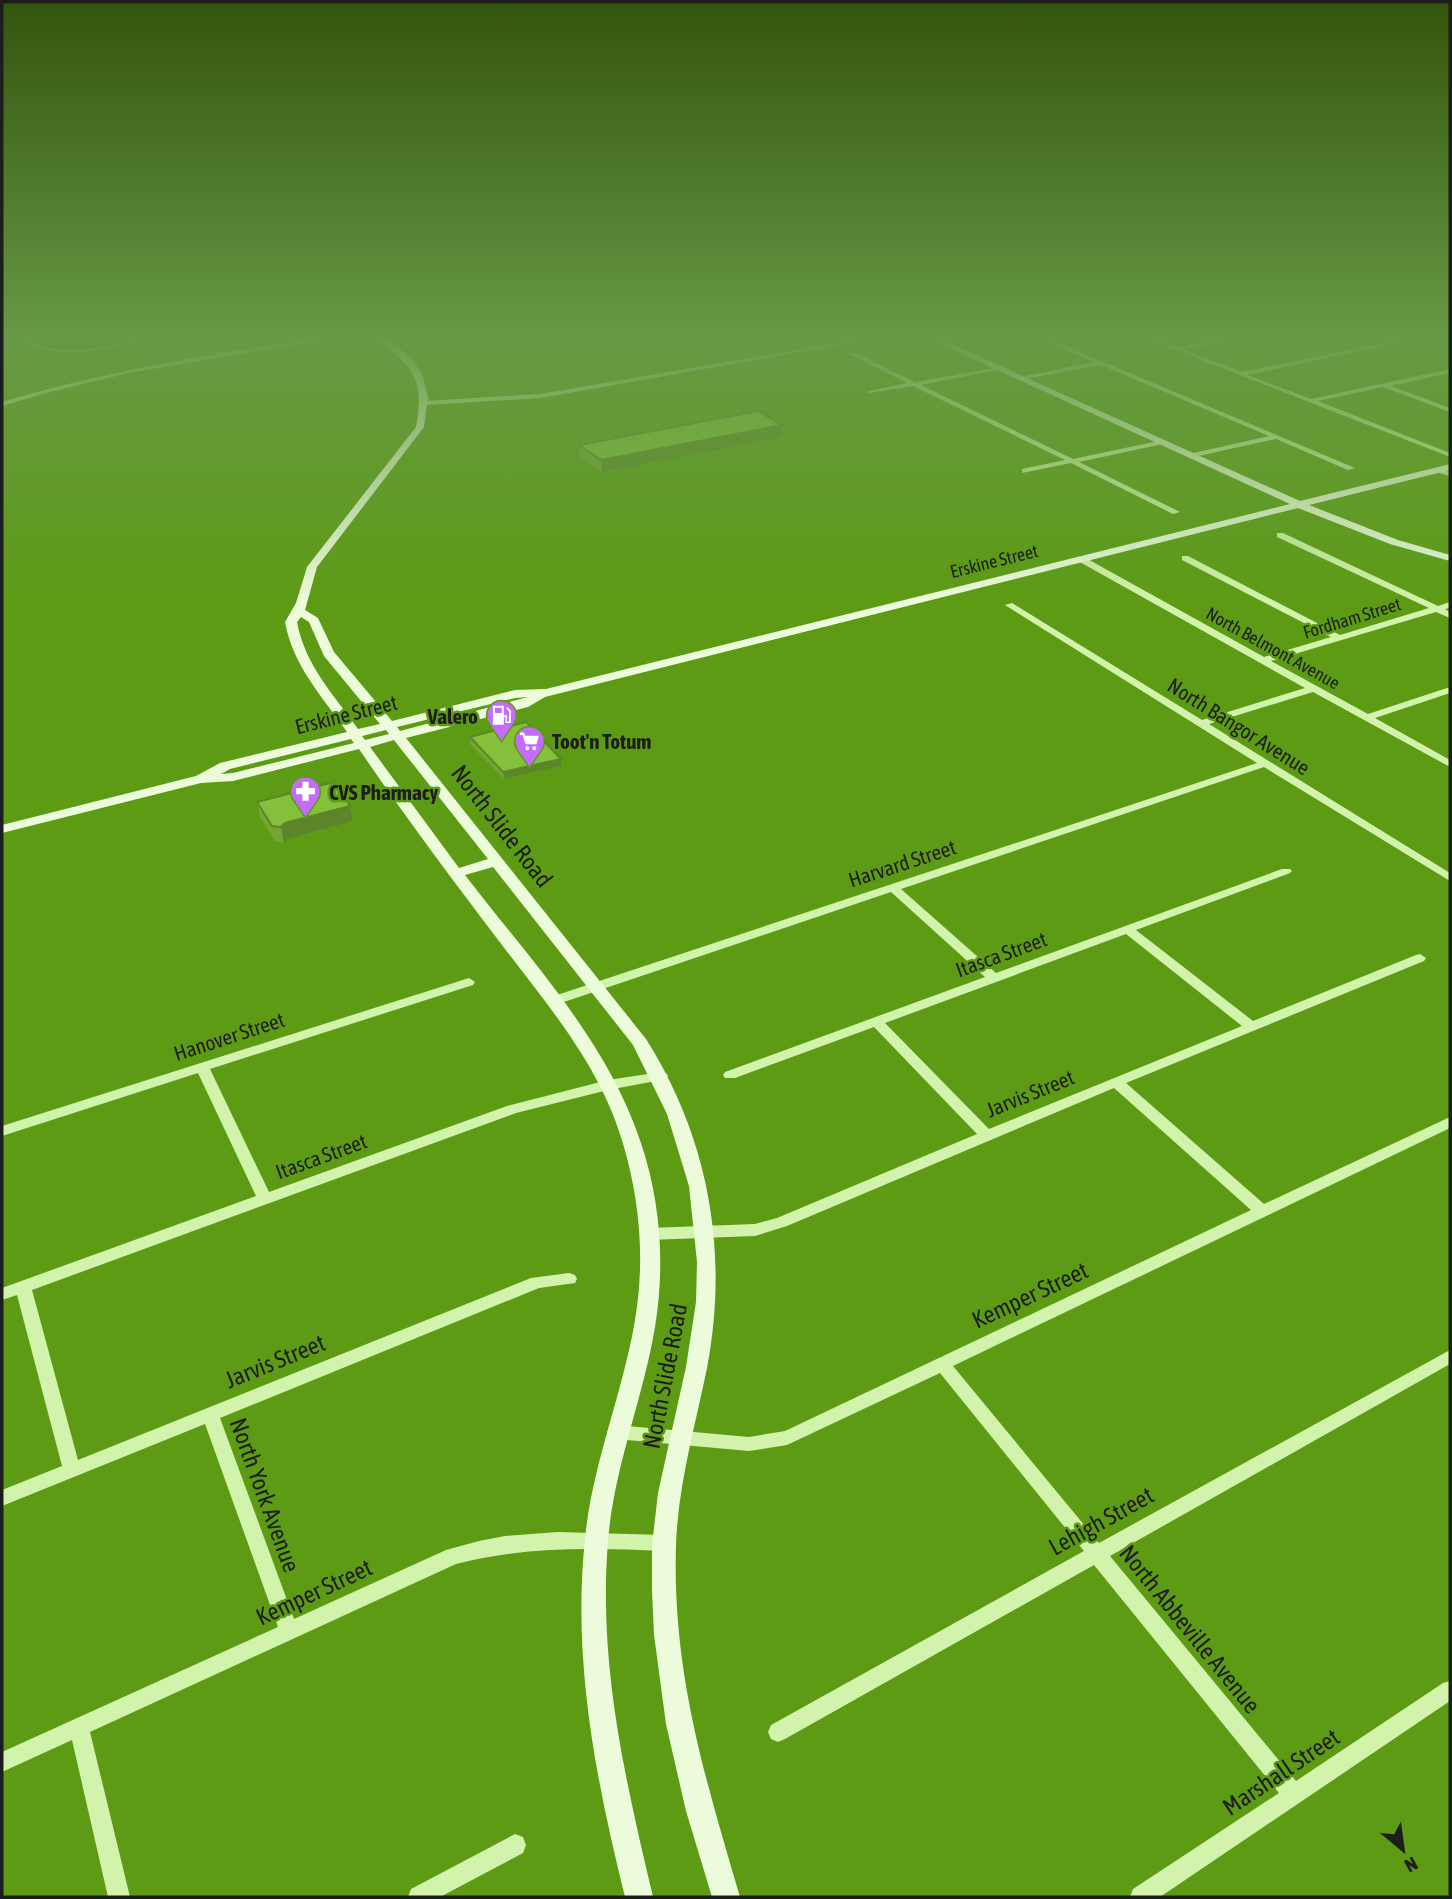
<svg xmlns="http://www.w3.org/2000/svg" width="1452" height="1899" viewBox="0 0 1452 1899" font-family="'Asap Condensed',sans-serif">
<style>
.water{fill:#46770e;stroke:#cff59d;stroke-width:2}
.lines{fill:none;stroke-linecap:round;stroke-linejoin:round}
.street{fill:#d2f3ab;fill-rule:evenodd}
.secondary{fill:#ecfcda;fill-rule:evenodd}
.wall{fill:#72a532}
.shaded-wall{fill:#5c8629}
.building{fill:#84c03a;stroke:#5c8629;stroke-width:2}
.labels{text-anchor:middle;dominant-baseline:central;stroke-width:5;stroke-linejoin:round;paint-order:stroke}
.far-street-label{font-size:18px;fill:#1d1d1d;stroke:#5d9b15}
.street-label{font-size:21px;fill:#1d1d1d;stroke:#5d9b15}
.poi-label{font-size:21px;font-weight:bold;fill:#1d1d1d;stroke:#5d9b15;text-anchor:start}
.near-street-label{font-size:24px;fill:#1d1d1d;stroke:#5d9b15}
</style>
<rect width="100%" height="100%" fill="#5d9b15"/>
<path class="water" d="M24,336H164C118,343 70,363 26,342Z"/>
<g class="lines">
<g class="street">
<path d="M332,336H348L129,373L46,393L2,406V402C110,370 220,352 332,336Z"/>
<polygon points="877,336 891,336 540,398 425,405 422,403 425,401 540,394"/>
<polygon points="1034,336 1042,336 1355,468 1348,470 1276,439 1189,458 1189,454 1269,436 1101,365 1019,380 1019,378 1021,377 1094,362"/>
<polygon points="1140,336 1149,336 1177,347 1234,336 1247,336 1184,350 1242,372 1418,336 1430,336 1248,375 1311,399 1450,369 1450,373 1391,386 1450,408 1450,412 1383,387 1318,401 1450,453 1450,457"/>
<polygon points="851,353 855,353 915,382 999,367 999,369 997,370 921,385 1073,459 1163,440 1163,444 1079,462 1180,512 1173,514 1071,463 1022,473 1022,469 1065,460 913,386 869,393 869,391 907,383 851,355"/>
<polygon points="1436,468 1450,472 1450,476 1436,472"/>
<path d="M1277,533H1283L1438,606L1450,602V608L1445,609L1450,612V618L1436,612L1271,661L1368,714L1450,687V693L1375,718L1450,760V767L1313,692L1209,724L1450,873V881L1264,767L901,889L996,973L1282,869H1290L1292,871L1290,873L1136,930L1253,1021L1416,955L1420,954L1426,958L1424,961L1126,1083L1264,1204L1450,1117V1128L953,1366L1099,1543L1450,1350V1364L1110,1556L1296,1781L1443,1683L1450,1681V1701L1160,1897H1130L1133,1889L1279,1793L1094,1565L785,1739L778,1742L771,1739L768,1732L771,1725L1084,1551L940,1373L787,1445L749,1451L616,1439L610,1437L607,1432L610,1427L616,1425L749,1437L785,1431L1251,1210L1114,1088L787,1226L755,1236L649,1240L644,1238L641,1234L644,1230L649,1228L755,1224L777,1218L977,1134L874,1027L735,1078H725L723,1075L725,1072L985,977L891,892L558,1004H548L547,1001L548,998L1257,763L1005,605L1012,603L1202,720L1305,688L1078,561V557H1084L1264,657L1331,637L1182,560V556H1188L1340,635L1429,608L1277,537ZM1126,934L1242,1026L989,1129L885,1023Z"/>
<path d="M469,978L475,982L473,985L210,1069L269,1192L507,1106L608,1080L661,1072L666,1073L668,1076L666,1079L661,1080L608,1090L516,1113L32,1290L78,1460L531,1278L569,1273L575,1275L577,1279L575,1283L539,1288L220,1418L294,1619L446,1550L479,1541L505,1536L558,1532L664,1535L670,1537L673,1543L670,1549L664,1551C594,1548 525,1546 456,1564L90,1732L130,1897H108L72,1740L2,1772V1752L278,1627L205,1424L2,1506V1490L62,1466L17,1295L2,1300V1288L256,1196L198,1073L2,1136V1126Z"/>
<polygon points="515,1834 523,1837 526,1845 523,1853 440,1897 408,1897 411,1889"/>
</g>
<path class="secondary" d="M374,336H383L394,343L414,362L422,374L428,397L424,427L317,567L305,610L318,618L334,652L392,721L515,690L546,689L1290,504L923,336H934L1300,501L1450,464V470L1309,505L1398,540L1450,555V561L1390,544L1298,508L545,697L528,707L406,738L646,1039C709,1139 729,1252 707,1368C695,1427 678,1485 676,1545C672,1672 705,1778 740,1897H712L686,1811L666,1724L654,1635L652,1590V1545L658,1493L686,1367L696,1302L697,1262L689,1186L667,1114L633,1045L493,867L465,875C530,960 607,1040 641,1143C661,1203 665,1266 655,1327C643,1399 614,1467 608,1541C598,1665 625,1778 653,1897H625C596,1780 572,1660 585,1539C592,1466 621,1398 634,1326C645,1266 641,1206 624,1147C602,1067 548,1006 499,941C451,878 404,815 359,749L233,781L201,783L2,833V825L196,776L220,763L347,732C322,696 293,666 285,622L296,603L307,567L416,427C426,374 410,367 374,336ZM301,617L309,622L324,656L380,724L358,729C333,694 305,665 297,622ZM528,697L400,731L397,727L515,698ZM386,730L389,734L365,740L362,736ZM351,739L354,743L233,773L221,774L230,769ZM394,740L401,749L488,859L459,868L370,747Z"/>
</g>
<g class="wall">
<polygon points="782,425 782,437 602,472 580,457 579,445"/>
<polygon points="470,737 561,766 504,779 470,744"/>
<polygon points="257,802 350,806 353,821 288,839 284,843 275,841 260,817"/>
</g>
<g class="shaded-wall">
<polygon points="782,425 782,437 602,472 601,460"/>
<polygon points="561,759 561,766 504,779 503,772"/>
<polygon points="350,806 353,821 288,839 284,843 281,827 285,823"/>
</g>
<g class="building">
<polygon points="758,411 782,425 601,460 579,445"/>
<polygon points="526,722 561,759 503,772 470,737"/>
<polygon points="334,782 350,806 285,823 281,827 272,826 257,802"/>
</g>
<linearGradient id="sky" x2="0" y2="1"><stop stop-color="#33550c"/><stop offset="0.56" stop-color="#679946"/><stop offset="1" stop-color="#679946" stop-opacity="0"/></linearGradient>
<rect width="1452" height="602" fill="url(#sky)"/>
<defs>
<symbol id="fuel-pin" viewBox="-11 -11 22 30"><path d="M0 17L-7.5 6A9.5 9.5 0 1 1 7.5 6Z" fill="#c56cff" stroke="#5d9b15"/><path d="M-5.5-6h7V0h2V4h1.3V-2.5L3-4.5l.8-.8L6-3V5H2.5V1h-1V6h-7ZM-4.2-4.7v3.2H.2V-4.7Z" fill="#fff"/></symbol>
<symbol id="supermarket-pin" viewBox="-11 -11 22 30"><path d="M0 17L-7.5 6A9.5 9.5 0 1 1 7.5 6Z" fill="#c56cff" stroke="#5d9b15"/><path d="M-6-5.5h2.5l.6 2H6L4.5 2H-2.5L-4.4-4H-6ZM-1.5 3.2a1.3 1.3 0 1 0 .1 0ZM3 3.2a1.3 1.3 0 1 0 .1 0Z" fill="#fff"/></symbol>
<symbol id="pharmacy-pin" viewBox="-11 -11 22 30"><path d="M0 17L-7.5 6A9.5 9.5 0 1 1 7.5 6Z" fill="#c56cff" stroke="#5d9b15"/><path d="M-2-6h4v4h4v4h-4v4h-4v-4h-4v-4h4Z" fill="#fff"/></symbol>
</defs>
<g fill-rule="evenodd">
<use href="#fuel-pin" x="484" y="698" width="35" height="47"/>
<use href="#supermarket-pin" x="512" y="724" width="35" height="47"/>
<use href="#pharmacy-pin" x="288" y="774" width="35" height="47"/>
</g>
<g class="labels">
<g class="far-street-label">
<text transform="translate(994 561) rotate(-14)">Erskine Street</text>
<text transform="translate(1352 618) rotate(-17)">Fordham Street</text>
<text transform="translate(1273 648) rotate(29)">North Belmont Avenue</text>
</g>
<g class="street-label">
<text transform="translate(346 714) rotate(-14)">Erskine Street</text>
<text transform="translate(1239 726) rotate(32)">North Bangor Avenue</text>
<text transform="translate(902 863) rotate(-18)">Harvard Street</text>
<text transform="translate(1001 954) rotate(-20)">Itasca Street</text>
<text transform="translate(229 1036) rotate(-18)">Hanover Street</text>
<text transform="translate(1030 1093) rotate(-22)">Jarvis Street</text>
<text transform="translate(321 1156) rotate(-20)">Itasca Street</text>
</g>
<g class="poi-label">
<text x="478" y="716" text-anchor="end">Valero</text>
<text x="552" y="741">Toot'n Totum</text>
<text x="329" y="792">CVS Pharmacy</text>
</g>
<g class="near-street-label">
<text transform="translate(502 826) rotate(52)">North Slide Road</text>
<text transform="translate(1030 1295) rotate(-25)">Kemper Street</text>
<text transform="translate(275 1361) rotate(-22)">Jarvis Street</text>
<text transform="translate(665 1376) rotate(-79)">North Slide Road</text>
<text transform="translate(265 1495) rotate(70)">North York Avenue</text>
<text transform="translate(1101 1521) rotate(-29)">Lehigh Street</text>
<text transform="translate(314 1592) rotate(-25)">Kemper Street</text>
<text transform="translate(1190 1629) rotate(51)">North Abbeville Avenue</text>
<text transform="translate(1281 1772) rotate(-34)">Marshall Street</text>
</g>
</g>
<rect width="1452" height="1899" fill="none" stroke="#1d1d1d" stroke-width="7"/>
<g transform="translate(1403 1850) rotate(151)" stroke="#5d9b15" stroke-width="5" paint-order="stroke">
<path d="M0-5L12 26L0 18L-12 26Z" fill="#1d1d1d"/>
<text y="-10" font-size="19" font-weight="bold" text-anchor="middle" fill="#1d1d1d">N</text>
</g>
</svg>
